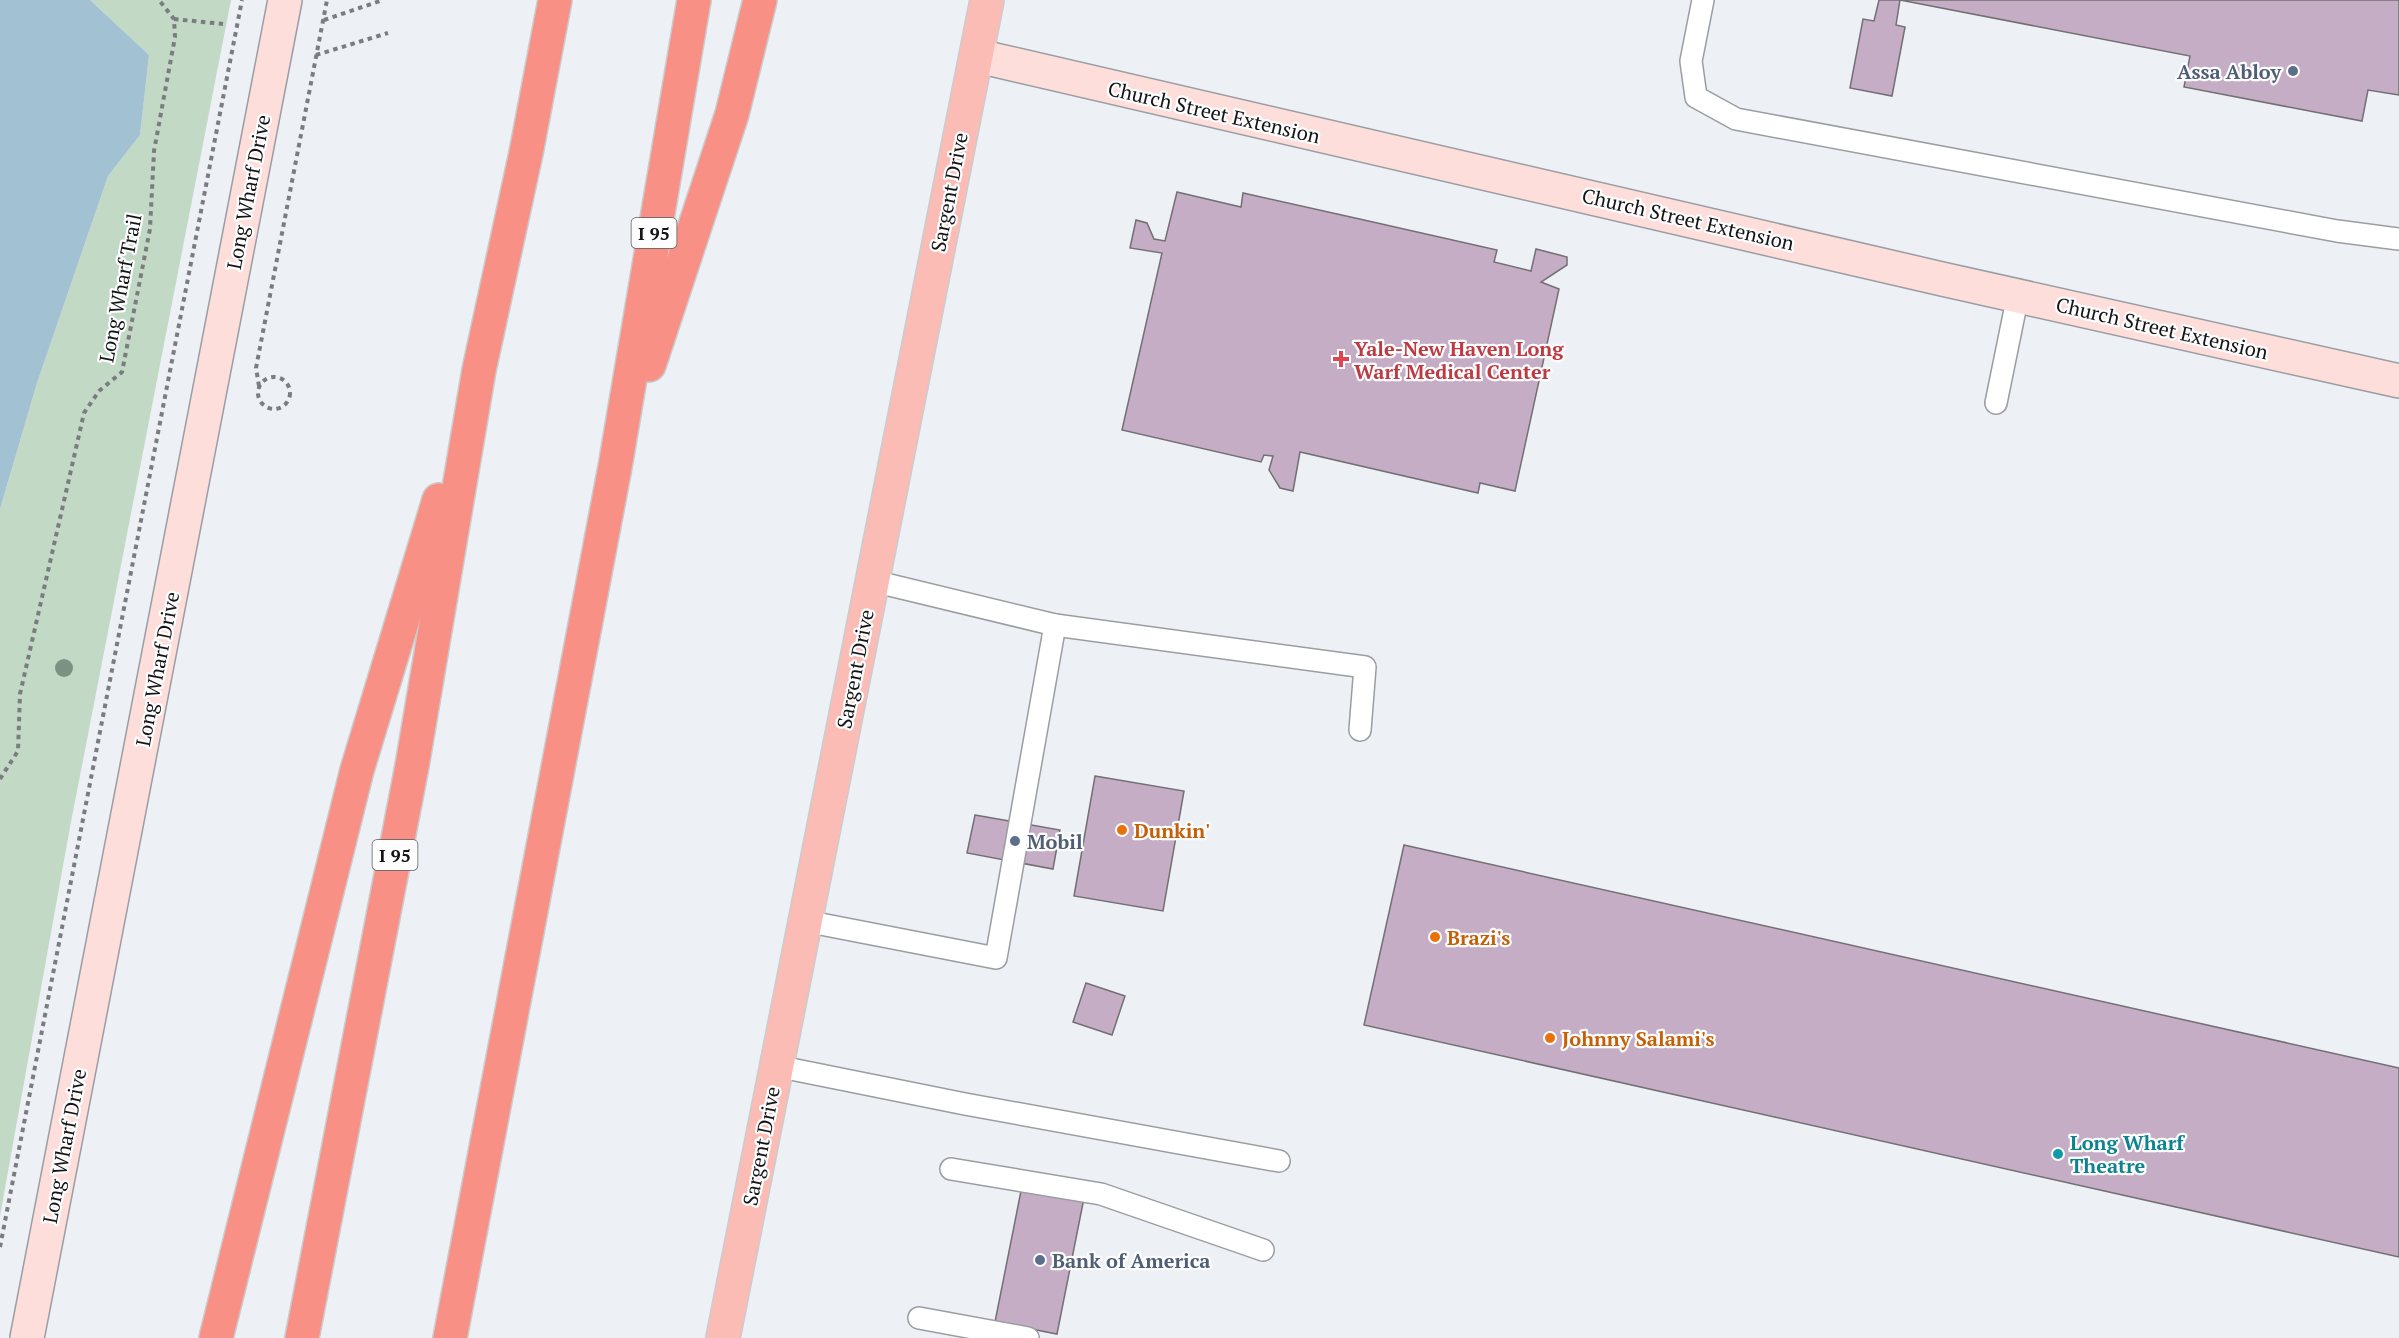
<svg xmlns="http://www.w3.org/2000/svg" width="2399" height="1338" viewBox="0 0 2399 1338" font-family="'PT Serif',serif">
<style>
.green{fill:#c2d9c5}
.water{fill:#a2c1d3}
.building{fill:#c5aec5;stroke:#736f73;stroke-width:1.5}
.lines{fill:none;stroke-linecap:round;stroke-linejoin:round}
.lane-casing{stroke:#9a9da2;stroke-width:24}
.secondary-casing{stroke:#9a9da2;stroke-width:36}
.primary-casing{stroke:#cbcbcc;stroke-width:36}
.highway-casing{stroke:#cbcbcc;stroke-width:36}
.path{stroke:#7a7c7f;stroke-width:4;stroke-dasharray:4.5 4.5;stroke-linecap:butt}
.lane{stroke:#fff;stroke-width:21}
.secondary{stroke:#fddedb;stroke-width:33}
.primary{stroke:#fbbcb6;stroke-width:33}
.highway{stroke:#f89086;stroke-width:33}
.tree{fill:#7b9283}
.service-dot{fill:#5c6f8a;stroke:#fdfdfe;stroke-width:2}
.health-dot{fill:#e0444e;stroke:#fdfdfe;stroke-width:2}
.food-dot{fill:#e8710a;stroke:#fdfdfe;stroke-width:2}
.culture-dot{fill:#0f9aa8;stroke:#fdfdfe;stroke-width:2}
.labels{text-anchor:middle;dominant-baseline:central;stroke-width:4.5;stroke-linejoin:round;paint-order:stroke}
.shield{fill:#fdfdfe;stroke:#595a5c;stroke-width:1.5}
.shield-label{font-size:18px;font-weight:bold;fill:#131416}
.service-label{font-size:20px;font-weight:bold;fill:#4e5e75;stroke:#fdfdfe;text-anchor:start}
.street-label{font-size:20px;fill:#131416;stroke:#fdfdfe}
.health-label{font-size:20px;font-weight:bold;fill:#be3a42;stroke:#fdfdfe;text-anchor:start}
.food-label{font-size:20px;font-weight:bold;fill:#c56008;stroke:#fdfdfe;text-anchor:start}
.culture-label{font-size:20px;font-weight:bold;fill:#0d838f;stroke:#fdfdfe;text-anchor:start}
</style>
<rect width="100%" height="100%" fill="#edf0f5"/>
<polygon class="green" points="90,0 231,0 70,827 0,1216 0,509 37,383 108,176 140,135 149,55"/>
<polygon class="water" points="0,0 90,0 149,55 140,135 108,176 37,383 0,509"/>
<g class="building">
<polygon points="1879,0 2399,0 2399,95 2368,90 2362,121 2184,87 2190,56 1900,0 1896,25 1905,27 1892,96 1850,88 1863,19 1874,21"/>
<polygon points="1177,192 1241,207 1243,193 1364,220 1497,250 1494,262 1531,271 1536,249 1567,257 1567,265 1541,282 1559,289 1515,491 1480,483 1478,493 1300,452 1293,491 1280,488 1269,470 1273,456 1264,455 1261,462 1122,430 1162,253 1130,248 1136,220 1147,223 1154,239 1165,241"/>
<polygon points="1095,776 1184,791 1163,911 1074,896"/>
<polygon points="975,815 1060,830 1053,869 967,853"/>
<polygon points="1404,845 2399,1068 2399,1257 1364,1025"/>
<polygon points="1086,983 1125,996 1112,1035 1073,1022"/>
<polygon points="1022,1186 1084,1198 1057,1334 995,1322"/>
</g>
<g class="lines">
<defs>
<g id="lane">
<polyline points="1703,0 1691,61 1696,97 1736,119 2337,231 2399,239"/>
<polyline points="1996,403 2018,295"/>
<polyline points="1055,625 1365,667 1360,730"/>
<polyline points="805,921 996,958 1055,625 873,581"/>
<polyline points="776,1066 965,1104 1279,1161"/>
<polyline points="951,1169 1101,1194 1263,1250"/>
<polyline points="919,1318 1028,1338"/>
</g>
<g id="secondary">
<polyline points="978,56 1942,279 2399,381"/>
<polyline points="27,1338 285,0"/>
</g>
<polyline id="primary" points="723,1338 987,0"/>
<g id="highway">
<polyline points="649,365 732,114 760,0"/>
<polyline points="216,1338 357,770 439,500"/>
<polyline points="302,1338 412,766 479,370 526,153 555,0"/>
<polyline points="450,1338 615,467 694,0"/>
</g>
</defs>
<use href="#lane" class="lane-casing"/>
<use href="#secondary" class="secondary-casing"/>
<use href="#primary" class="primary-casing"/>
<use href="#highway" class="highway-casing"/>
<g class="path">
<polyline points="174,19 223,24"/>
<polyline points="324,20 383,0"/>
<polyline points="316,55 388,33"/>
<circle cx="274" cy="393" r="16"/>
<polyline points="259,386 256,368 327,0"/>
<polyline points="0,779 18,751 20,694 84,413 99,391 122,372 150,229 154,151 175,37 174,19 159,0"/>
<polyline points="0,1247 242,0"/>
</g>
<use href="#lane" class="lane"/>
<use href="#secondary" class="secondary"/>
<use href="#primary" class="primary"/>
<use href="#highway" class="highway"/>
</g>
<circle class="tree" cx="64" cy="668" r="9"/>
<g class="service-dot">
<circle cx="2293" cy="71" r="6"/>
<circle cx="1015" cy="841" r="6"/>
<circle cx="1040" cy="1260" r="6"/>
</g>
<path class="health-dot" d="M1338 350h6v6h6v6h-6v6h-6v-6h-6v-6h6z"/>
<g class="food-dot">
<circle cx="1122" cy="830" r="6"/>
<circle cx="1435" cy="937" r="6"/>
<circle cx="1550" cy="1038" r="6"/>
</g>
<circle class="culture-dot" cx="2058" cy="1154" r="6"/>
<g class="labels">
<g class="shield">
<rect x="631.5" y="218" width="45" height="30" rx="4.5"/>
<rect x="372.5" y="840" width="45" height="30" rx="4.5"/>
</g>
<g class="shield-label">
<text x="654" y="233">I 95</text>
<text x="395" y="855">I 95</text>
</g>
<g class="service-label">
<text x="2281" y="71" text-anchor="end">Assa Abloy</text>
<text x="1027" y="841">Mobil</text>
<text x="1052" y="1260">Bank of America</text>
</g>
<g class="street-label">
<text transform="translate(1214 112) rotate(13)">Church Street Extension</text>
<text transform="translate(248 192) rotate(-79)">Long Wharf Drive</text>
<text transform="translate(949 192) rotate(-79)">Sargent Drive</text>
<text transform="translate(1688 219) rotate(13)">Church Street Extension</text>
<text transform="translate(120 288) rotate(-79)">Long Wharf Trail</text>
<text transform="translate(2162 328) rotate(13)">Church Street Extension</text>
<text transform="translate(157 669) rotate(-79)">Long Wharf Drive</text>
<text transform="translate(855 669) rotate(-79)">Sargent Drive</text>
<text transform="translate(64 1146) rotate(-79)">Long Wharf Drive</text>
<text transform="translate(761 1146) rotate(-79)">Sargent Drive</text>
</g>
<g class="health-label">
<text x="1354" y="348">Yale-New Haven Long<tspan x="1354" dy="23">Warf Medical Center</tspan></text>
</g>
<g class="food-label">
<text x="1134" y="830">Dunkin'</text>
<text x="1447" y="937">Brazi's</text>
<text x="1562" y="1038">Johnny Salami's</text>
</g>
<g class="culture-label">
<text x="2070" y="1142">Long Wharf<tspan x="2070" dy="23">Theatre</tspan></text>
</g>
</g>
</svg>
